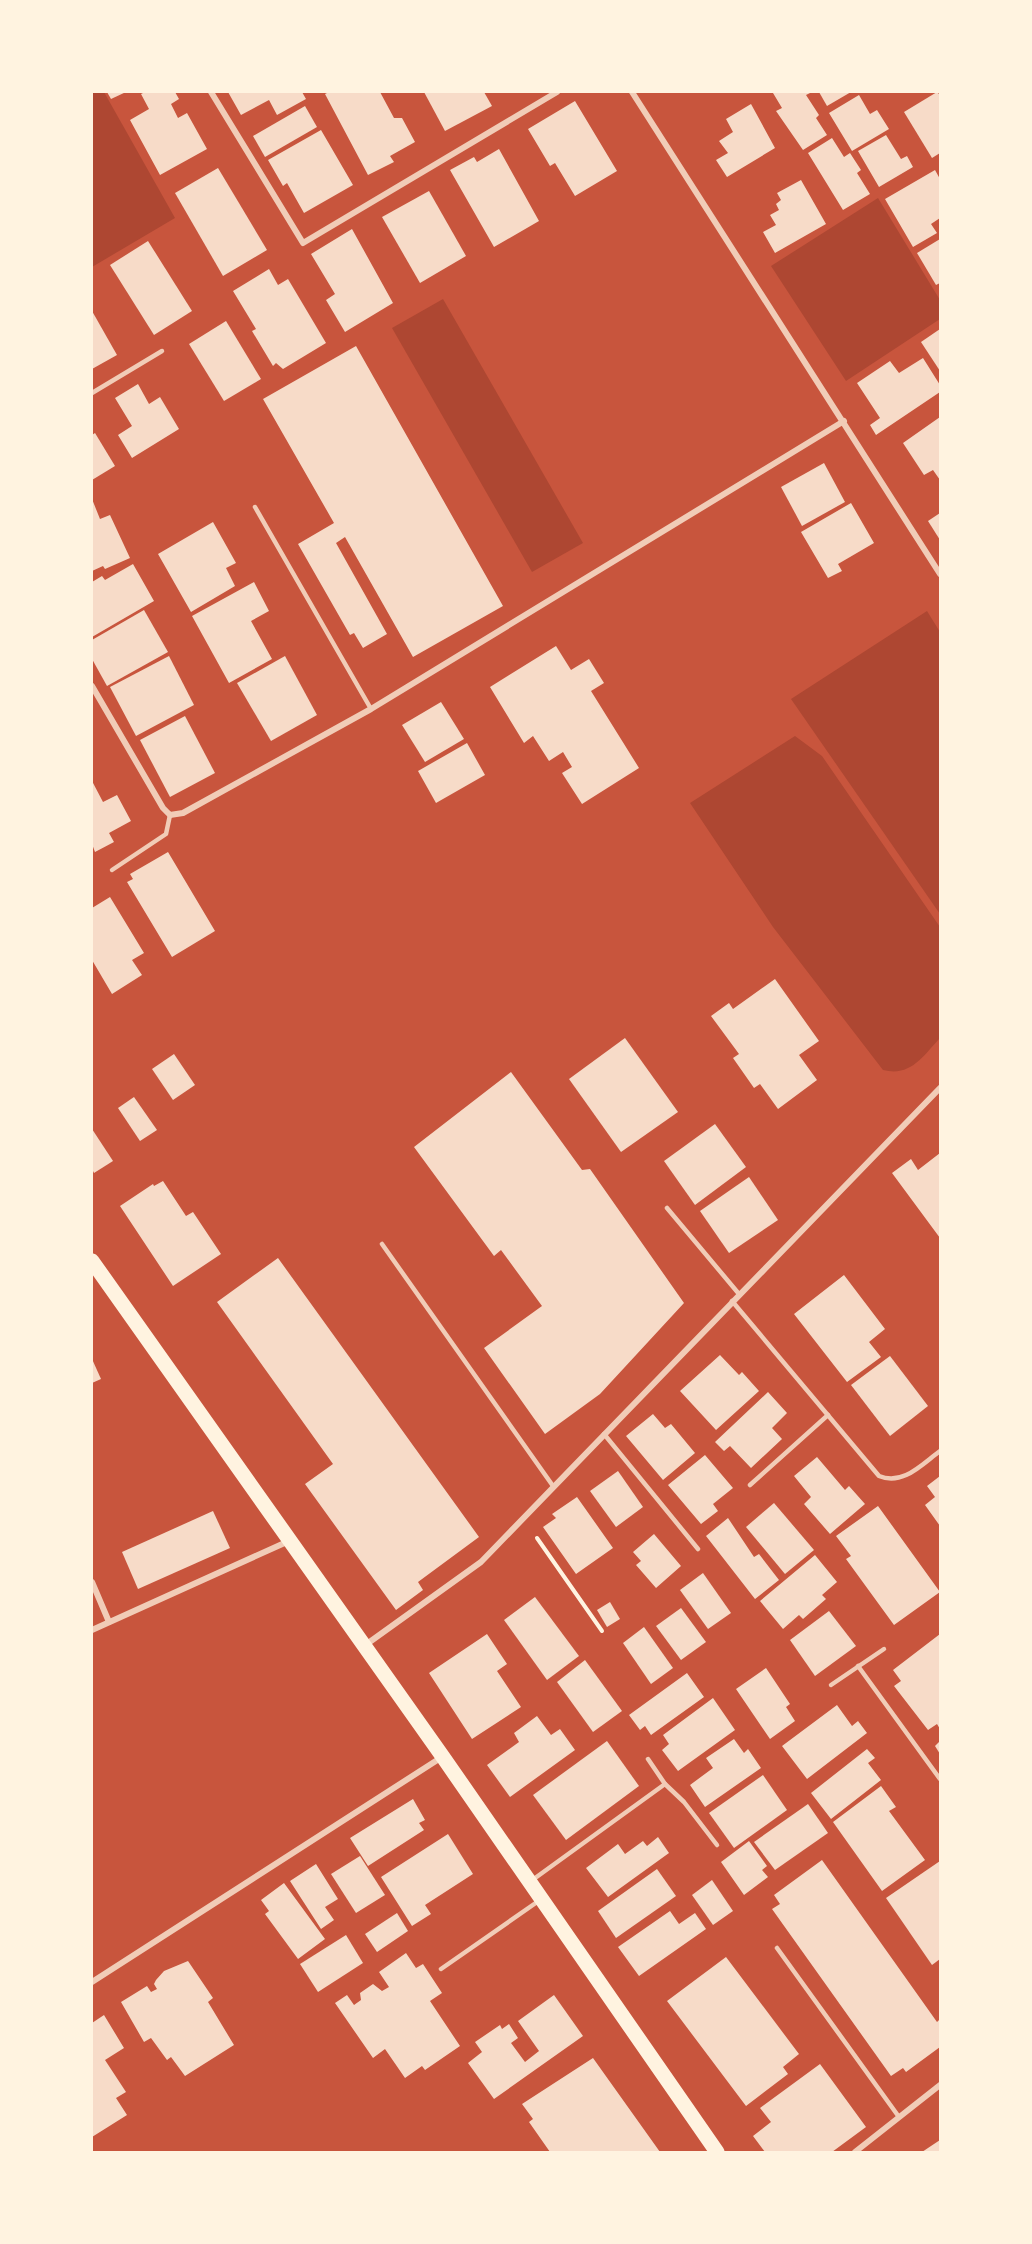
<svg xmlns="http://www.w3.org/2000/svg" width="1032" height="2244" viewBox="0 0 1032 2244" font-family="Quicksand,sans-serif">
<style>
.green{fill:#ae4732}
.building{fill:#f7dbc8}
.lines{fill:none;stroke-linecap:round;stroke-linejoin:round}
.path{stroke:#fff3e0;stroke-width:4}
.service{stroke:#f1ccb7;stroke-width:4.5}
.minor{stroke:#f1ccb7;stroke-width:6}
.primary{stroke:#fff3e0;stroke-width:15}
</style>
<rect width="100%" height="100%" fill="#c8553d"/>
<g class="green">
<polygon points="92,92 104,92 175,218 92,267"/>
<polygon points="878,198 940,300 940,319 846,381 771,266"/>
<polygon points="443,299 583,543 532,572 392,328"/>
<polygon points="927,611 940,632 940,914 791,699"/>
<path d="M795,736L822,756L940,927V1038C923,1056 911,1077 883,1070L773,927L690,803Z"/>
</g>
<g class="building">
<polygon points="107,92 126,92 111,99"/>
<polygon points="145,92 175,92 179,99 171,104 178,118 187,113 207,149 160,175 130,120 149,109 141,94"/>
<polygon points="228,92 302,92 306,99 277,115 269,100 241,115"/>
<polygon points="329,92 380,92 394,118 402,118 415,142 390,156 394,162 368,175 325,94"/>
<polygon points="424,92 484,92 492,106 445,131"/>
<polygon points="775,92 812,92 806,95 819,115 816,118 827,135 803,150 776,111 782,108 773,93"/>
<polygon points="819,92 851,92 827,106"/>
<polygon points="937,92 940,95 940,153 932,158 904,112"/>
<polygon points="859,95 870,114 877,110 889,129 852,151 829,113"/>
<polygon points="575,101 617,171 575,196 555,163 550,166 528,129"/>
<polygon points="751,104 775,148 727,177 716,160 728,153 719,141 733,132 726,119"/>
<polygon points="305,106 317,127 265,157 253,136"/>
<polygon points="321,130 353,185 304,213 287,183 283,186 268,160"/>
<polygon points="886,135 901,159 907,156 913,167 879,187 858,151"/>
<polygon points="832,138 844,157 850,153 861,170 857,173 870,194 843,210 808,153"/>
<polygon points="499,149 539,221 494,247 450,170 474,157 477,162"/>
<polygon points="218,168 267,250 223,276 175,193"/>
<polygon points="935,170 940,179 940,218 931,224 937,233 913,247 885,199"/>
<polygon points="801,180 826,224 775,253 763,232 776,225 770,215 779,210 776,204 781,200 777,193"/>
<polygon points="429,191 466,256 420,283 382,217"/>
<polygon points="352,229 393,303 345,332 326,300 335,294 311,254"/>
<polygon points="940,239 940,283 936,285 917,253"/>
<polygon points="148,241 192,311 154,335 110,265"/>
<polygon points="269,269 278,285 288,279 326,343 283,369 276,363 273,366 252,331 256,329 233,291"/>
<polygon points="92,311 117,355 92,369"/>
<polygon points="226,321 261,379 224,401 189,344"/>
<polygon points="940,329 940,371 921,342"/>
<polygon points="356,346 503,606 413,657 345,537 336,543 387,634 363,648 354,633 350,635 298,544 334,523 263,399"/>
<polygon points="923,358 940,385 940,392 876,435 870,425 880,418 857,383 890,361 899,373"/>
<polygon points="138,384 149,404 160,397 179,429 132,458 118,435 132,426 115,398"/>
<polygon points="940,417 940,480 933,470 924,475 903,443"/>
<polygon points="95,433 115,466 92,480 92,435"/>
<polygon points="824,463 845,502 802,526 781,487"/>
<polygon points="92,499 100,519 110,515 130,558 105,569 103,566 92,571"/>
<polygon points="851,503 874,543 838,564 842,571 828,578 801,532"/>
<polygon points="940,513 940,540 928,521"/>
<polygon points="213,522 236,563 226,568 235,586 191,612 158,554"/>
<polygon points="133,564 154,601 92,637 92,582 102,576 105,580"/>
<polygon points="254,582 269,611 251,621 272,659 229,683 192,616"/>
<polygon points="144,610 168,652 107,686 92,659 92,640"/>
<polygon points="556,646 571,670 589,659 604,683 591,691 639,768 582,804 562,773 572,767 563,752 549,761 533,736 524,743 490,687"/>
<polygon points="169,656 194,705 136,736 110,687"/>
<polygon points="285,656 317,715 271,741 237,683"/>
<polygon points="441,702 464,739 425,762 402,725"/>
<polygon points="185,716 215,773 170,797 140,740"/>
<polygon points="467,743 485,775 436,803 418,771"/>
<polygon points="92,781 103,802 117,795 131,821 109,833 114,842 95,852 92,844"/>
<polygon points="168,852 215,931 172,957 127,882 133,879 130,874"/>
<polygon points="110,897 144,953 132,960 142,975 112,994 92,960 92,908"/>
<polygon points="775,979 819,1041 799,1055 817,1080 778,1109 760,1084 754,1088 733,1058 739,1054 711,1016 729,1003 733,1009"/>
<polygon points="625,1038 678,1112 621,1152 569,1079"/>
<polygon points="174,1054 195,1085 173,1100 152,1069"/>
<polygon points="511,1072 582,1170 590,1169 684,1303 600,1394 545,1434 484,1348 542,1306 501,1250 494,1256 414,1147"/>
<polygon points="134,1097 157,1130 140,1141 118,1108"/>
<polygon points="715,1124 746,1167 695,1205 664,1161"/>
<polygon points="92,1129 113,1161 94,1173 92,1169"/>
<polygon points="940,1153 940,1238 892,1173 911,1159 918,1170"/>
<polygon points="749,1177 778,1220 729,1253 700,1211"/>
<polygon points="163,1181 186,1216 193,1212 221,1254 173,1286 120,1206 153,1184 154,1186"/>
<polygon points="278,1258 479,1537 418,1582 423,1590 396,1610 305,1484 333,1464 217,1302"/>
<polygon points="844,1275 885,1329 869,1342 881,1357 847,1382 794,1314"/>
<polygon points="720,1355 739,1375 742,1372 759,1391 716,1430 680,1391"/>
<polygon points="890,1356 928,1406 890,1436 851,1385"/>
<polygon points="92,1359 101,1379 92,1383"/>
<polygon points="768,1392 787,1413 772,1428 782,1439 751,1468 730,1446 724,1451 715,1442"/>
<polygon points="653,1414 665,1428 671,1424 695,1453 663,1480 626,1436"/>
<polygon points="705,1455 733,1488 713,1504 718,1511 701,1524 668,1485"/>
<polygon points="817,1457 845,1490 849,1486 865,1504 830,1534 804,1504 811,1497 794,1476"/>
<polygon points="618,1471 643,1507 616,1527 590,1491"/>
<polygon points="940,1476 940,1526 925,1505 935,1497 927,1486"/>
<polygon points="577,1497 613,1548 576,1574 543,1527 556,1518 552,1514"/>
<polygon points="774,1503 814,1550 785,1574 746,1527"/>
<polygon points="878,1506 940,1592 894,1625 846,1559 851,1556 836,1536"/>
<polygon points="213,1511 230,1548 138,1589 122,1552"/>
<polygon points="728,1518 754,1557 759,1554 779,1580 755,1599 706,1536"/>
<polygon points="654,1534 681,1566 656,1588 636,1565 641,1561 633,1552"/>
<polygon points="815,1555 837,1582 822,1595 826,1599 803,1619 799,1615 783,1629 760,1601"/>
<polygon points="703,1573 731,1613 708,1629 680,1590"/>
<polygon points="535,1597 579,1656 547,1680 504,1620"/>
<polygon points="610,1602 620,1619 607,1627 597,1610"/>
<polygon points="681,1608 706,1642 681,1660 656,1626"/>
<polygon points="829,1611 856,1646 815,1676 790,1640"/>
<polygon points="644,1627 673,1668 651,1684 623,1643"/>
<polygon points="487,1634 507,1664 497,1671 521,1707 472,1739 429,1673"/>
<polygon points="940,1634 940,1729 937,1724 928,1730 894,1686 901,1681 893,1670"/>
<polygon points="585,1660 622,1711 593,1732 557,1682"/>
<polygon points="766,1668 790,1704 786,1707 795,1721 770,1739 736,1689"/>
<polygon points="687,1673 704,1697 651,1735 645,1726 640,1730 629,1715"/>
<polygon points="713,1698 735,1730 678,1771 662,1750 669,1744 663,1735"/>
<polygon points="837,1705 852,1726 858,1721 867,1733 807,1779 782,1746"/>
<polygon points="537,1716 551,1735 560,1729 575,1750 510,1797 487,1765 519,1742 514,1733"/>
<polygon points="734,1739 744,1753 748,1749 761,1768 705,1807 690,1785 713,1768 706,1758"/>
<polygon points="607,1741 639,1786 566,1840 533,1795"/>
<polygon points="940,1741 940,1754 935,1746"/>
<polygon points="867,1749 875,1758 868,1763 881,1780 831,1819 811,1793"/>
<polygon points="763,1775 787,1810 734,1848 709,1813"/>
<polygon points="881,1786 896,1807 889,1811 925,1860 882,1891 833,1822"/>
<polygon points="413,1799 425,1820 419,1823 424,1830 368,1866 350,1838"/>
<polygon points="808,1804 828,1833 775,1870 754,1842"/>
<polygon points="448,1834 473,1874 425,1905 431,1914 412,1926 381,1877"/>
<polygon points="658,1837 669,1853 608,1897 586,1868 618,1844 625,1854 643,1841 647,1846"/>
<polygon points="749,1841 767,1866 762,1870 768,1877 744,1895 721,1862"/>
<polygon points="360,1856 385,1895 356,1913 331,1874"/>
<polygon points="822,1860 937,2022 940,2019 940,2047 906,2072 903,2068 891,2076 772,1909 780,1904 774,1895"/>
<polygon points="940,1861 940,1959 932,1965 886,1898"/>
<polygon points="316,1864 338,1899 325,1907 334,1920 321,1929 290,1881"/>
<polygon points="657,1869 676,1896 616,1938 598,1911"/>
<polygon points="712,1880 733,1911 713,1925 692,1895"/>
<polygon points="284,1883 325,1939 298,1959 265,1914 269,1911 261,1900"/>
<polygon points="670,1911 679,1924 695,1913 706,1929 639,1976 618,1947"/>
<polygon points="397,1913 408,1931 377,1952 365,1934"/>
<polygon points="346,1935 363,1963 318,1992 300,1964"/>
<polygon points="406,1953 416,1968 423,1964 442,1993 430,2001 460,2046 425,2070 422,2066 405,2078 385,2049 373,2058 335,2003 347,1995 354,2005 361,2000 360,1993 373,1984 382,1991 389,1987 379,1972"/>
<polygon points="726,1957 799,2054 783,2067 788,2074 746,2106 667,2001"/>
<polygon points="188,1961 213,1998 208,2002 234,2045 185,2076 171,2057 167,2060 151,2038 144,2042 121,2002 147,1986 151,1992 157,1989 154,1984 156,1980 164,1971"/>
<polygon points="554,1995 583,2036 494,2099 468,2063 482,2052 475,2042 500,2025 502,2029 509,2024 518,2038 511,2043 525,2062 539,2051 518,2021"/>
<polygon points="104,2015 124,2048 105,2060 126,2092 116,2098 127,2115 92,2137 92,2023"/>
<polygon points="593,2058 660,2152 550,2152 529,2122 533,2119 522,2104"/>
<polygon points="820,2064 866,2127 832,2152 765,2152 753,2136 771,2122 760,2108"/>
<polygon points="940,2140 940,2152 922,2152"/>
</g>
<g class="lines">
<polyline class="path" points="537,1538 602,1631"/>
<g class="service">
<polyline points="92,393 162,351"/>
<polyline points="255,507 371,709"/>
<polyline points="112,870 166,834 170,815"/>
<polyline points="667,1208 739,1294"/>
<polyline points="382,1244 553,1486"/>
<path d="M732,1301L879,1476C903,1486 922,1464 940,1451"/>
<polyline points="604,1434 698,1549"/>
<polyline points="750,1485 828,1415"/>
<polyline points="858,1666 940,1779"/>
<polyline points="831,1685 884,1649"/>
<polyline points="665,1784 684,1802 717,1845"/>
<polyline points="531,1881 665,1784 648,1759"/>
<polyline points="777,1948 899,2117"/>
<polyline points="441,1969 540,1900"/>
</g>
<g class="minor">
<polyline points="211,92 303,243 557,92"/>
<polyline points="632,92 940,574"/>
<polyline points="92,686 163,808 170,815 183,813 371,709 844,421"/>
<polyline points="92,1582 109,1622"/>
<polyline points="92,1630 289,1541"/>
<polyline points="364,1646 481,1562 940,1088"/>
<polyline points="92,1982 442,1757"/>
<polyline points="855,2152 940,2085"/>
</g>
<polyline class="primary" points="92,1261 443,1757 717,2152"/>
</g>
<rect width="1032" height="2244" fill="none" stroke="#fff3e0" stroke-width="186"/>
</svg>
